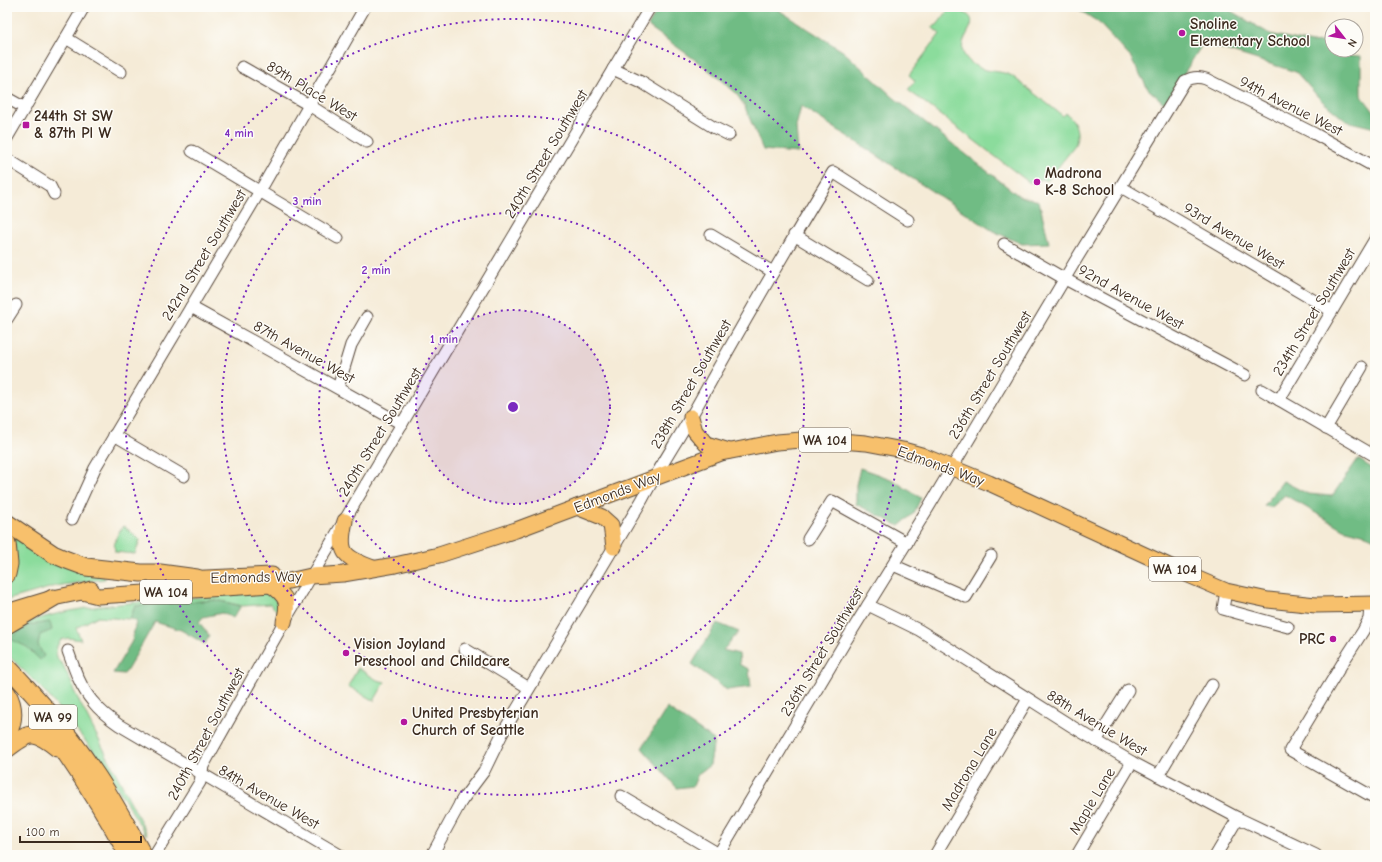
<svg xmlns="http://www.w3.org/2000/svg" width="1382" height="862" viewBox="0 0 1382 862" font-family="'Comic Neue',sans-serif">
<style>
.green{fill:#8bdc9c;stroke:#63835d}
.forest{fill:#70bc84;stroke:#567351}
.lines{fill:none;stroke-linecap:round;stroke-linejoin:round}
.minor-casing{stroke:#57473a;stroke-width:13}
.major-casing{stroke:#57473a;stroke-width:17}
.highway-casing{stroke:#57473a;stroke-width:19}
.minor{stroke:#fff;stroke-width:11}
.major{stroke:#f7c06c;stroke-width:15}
.highway{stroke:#f7c06c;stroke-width:17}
.ring{fill:none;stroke:#7b2cbf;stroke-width:2;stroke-dasharray:2 4}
.poi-dot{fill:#b5179e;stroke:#fdfcf7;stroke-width:1.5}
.labels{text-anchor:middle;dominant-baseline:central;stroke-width:3;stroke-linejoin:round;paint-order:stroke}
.shield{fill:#fdfcf7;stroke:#75695f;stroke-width:1}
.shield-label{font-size:14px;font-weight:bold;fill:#3b2a1e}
.poi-label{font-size:15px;font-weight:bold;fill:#3b2a1e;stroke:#fdfcf7;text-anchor:start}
.street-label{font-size:15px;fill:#3b2a1e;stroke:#fdfcf7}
.centre{fill:#7b2cbf;stroke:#fdfcf7;stroke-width:2}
.ring-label{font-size:12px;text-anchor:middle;font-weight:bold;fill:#7b2cbf;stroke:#fdfcf7;stroke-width:3;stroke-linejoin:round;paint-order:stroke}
</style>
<rect width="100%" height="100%" fill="#fdfcf7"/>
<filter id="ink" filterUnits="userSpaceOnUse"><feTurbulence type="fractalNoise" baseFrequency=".025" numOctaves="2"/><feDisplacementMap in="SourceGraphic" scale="8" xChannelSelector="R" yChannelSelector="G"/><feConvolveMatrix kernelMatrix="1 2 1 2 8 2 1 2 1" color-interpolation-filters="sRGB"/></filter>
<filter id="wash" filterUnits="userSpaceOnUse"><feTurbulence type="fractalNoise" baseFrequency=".012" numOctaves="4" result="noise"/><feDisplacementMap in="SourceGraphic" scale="16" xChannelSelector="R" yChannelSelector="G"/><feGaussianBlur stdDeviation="0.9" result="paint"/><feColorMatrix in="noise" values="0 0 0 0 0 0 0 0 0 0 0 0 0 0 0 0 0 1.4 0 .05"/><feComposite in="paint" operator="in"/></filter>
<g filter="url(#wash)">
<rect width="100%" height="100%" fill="#f5ebd7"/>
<g class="green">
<path d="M950,8C956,10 963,11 968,15C982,26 950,42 968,60C983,75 996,68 1012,76L1063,116L1066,113C1077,122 1080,134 1074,147L1047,181L1043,179L1036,181L1034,179L1030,183L908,90L915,81L909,75L940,34L932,27L937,25Z"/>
<path d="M124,526L140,540L135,554L115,552C113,541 117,534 124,526Z"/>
<polygon points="7,527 106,578 104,579 56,586 7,600 7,587 13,576 15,547"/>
<path d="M261,592C272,594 280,601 279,613L270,604L243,606L216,600L135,606L130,619L96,617L76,628L81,640L68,638L61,640L57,646L56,653L58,660L63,665L73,686V689L147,834L146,835L103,764L91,748L46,693L7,654V631C54,609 104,605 155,601C190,598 226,595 261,592Z"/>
<polygon points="358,668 377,680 385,682 374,701 348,686"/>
</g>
<g class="forest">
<polygon points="659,7 774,7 844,52 893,97 1019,196 1039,201 1049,243 1022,244 993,231 801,106 796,127 798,153 763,150 744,105 735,92 705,67 648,26"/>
<polygon points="1075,7 1224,7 1270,34 1312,43 1332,41 1332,50 1342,50 1344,55 1361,56 1361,95 1375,113 1375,128 1346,121 1321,100 1296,72 1203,43 1165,104 1148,89 1131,58 1098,22"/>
<polygon points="1358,459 1375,470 1375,539 1366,535 1343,529 1285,495 1272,507 1264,506 1283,481 1308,494 1332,496"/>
<polygon points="860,468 891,479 921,498 914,513 899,526 856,504 856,485"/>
<polygon points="216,600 241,606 233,618 222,613 203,617 199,622 209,635 205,644 181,630 155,622 126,672 124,674 113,673 132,641 136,621 130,619 135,606"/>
<polygon points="50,622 52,630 40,635 38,645 44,656 40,660 27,647 10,639 28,625"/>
<polygon points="717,623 739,632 723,650 739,654 740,665 749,669 751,687 727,690 692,664"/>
<polygon points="667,708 714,740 710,765 698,774 693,786 677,788 642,748"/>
</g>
</g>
<g filter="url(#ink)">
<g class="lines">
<defs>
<g id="minor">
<polyline points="66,38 121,72"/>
<polyline points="242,67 309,105 367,142"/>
<polyline points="613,69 641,82 713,127 729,135"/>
<polyline points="7,98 25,108"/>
<polyline points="7,138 84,7"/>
<polyline points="192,151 338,238"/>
<polyline points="7,159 50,186 54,194"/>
<polyline points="1121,187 1332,311"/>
<polyline points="711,235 773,272"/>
<polyline points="794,235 868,280"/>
<polyline points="1004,244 1065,279 1245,375"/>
<polyline points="191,307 402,424"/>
<polyline points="7,319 16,305"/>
<polyline points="338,388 351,345 367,317"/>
<polyline points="1262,390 1375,456"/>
<polyline points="1279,400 1375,239"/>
<polyline points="1326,428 1362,367"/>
<polyline points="114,435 184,476"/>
<polyline points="72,519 95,468 260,191 365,7"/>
<polyline points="808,539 832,501 907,543"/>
<polyline points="893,565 966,597 991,556"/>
<polyline points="1226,591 1223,609 1288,627"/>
<polyline points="868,605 919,630 958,654 1073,727 1132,762 1238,818 1316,855"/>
<polyline points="1370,605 1369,619 1363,631 1345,659 1290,750 1375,798"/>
<polyline points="465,649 529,688"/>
<path d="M68,651C74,668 80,687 93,702C100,711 109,718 119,725L340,855"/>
<polyline points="1096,741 1128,690"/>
<polyline points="1158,776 1212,685"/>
<polyline points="621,796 719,854"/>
<path d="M460,803L484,771L502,734L642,500C659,468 679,438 697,406C741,327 786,249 833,172L908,220"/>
<polyline points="155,855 200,782 203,766 284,622 650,7"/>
<polyline points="432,855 463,798"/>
<path d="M718,855L845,642L928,508L1074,263L1185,81C1192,77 1198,76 1206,79L1315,134L1375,167"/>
<polyline points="935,855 1028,699"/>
<polyline points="1077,855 1132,762"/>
<polyline points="1216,855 1238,818"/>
</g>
<g id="major">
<polyline points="691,417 695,431 706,444 729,451"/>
<polyline points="577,507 602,517 611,525 614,547"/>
<path d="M345,521C338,553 343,557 373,568"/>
<polyline points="184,579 272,575"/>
<path d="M271,585C288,597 289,603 284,622"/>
<polyline points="82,592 98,596 271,585 311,576 343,574 395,565 439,555 516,530 721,453 777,442 814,439 866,443 903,450 921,455 989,483 1184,573 1226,591 1268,600 1316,605 1375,604"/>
<polyline points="7,612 53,598 82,592 91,589"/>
</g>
<g id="highway">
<polyline points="7,523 53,554 67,560 86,567 141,573 160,573 197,578"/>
<polyline points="7,543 9,564 7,574"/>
<polyline points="7,625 53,598"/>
<path d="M7,666C38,699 68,732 93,770C112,797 127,826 143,855"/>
<path d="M7,693C15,707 14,722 7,736"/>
<path d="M46,725C76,767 104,810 128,855"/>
<path d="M7,749C29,732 34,729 57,748"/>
</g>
</defs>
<use href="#minor" class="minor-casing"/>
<use href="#major" class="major-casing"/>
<use href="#highway" class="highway-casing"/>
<use href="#minor" class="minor"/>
<use href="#major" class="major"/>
<use href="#highway" class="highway"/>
</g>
</g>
<circle cx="513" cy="407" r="97" fill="#7b2cbf" fill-opacity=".12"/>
<g class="ring">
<circle cx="513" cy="407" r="97"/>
<circle cx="513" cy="407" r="194"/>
<circle cx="513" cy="407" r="291"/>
<circle cx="513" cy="407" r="388"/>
</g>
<g class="poi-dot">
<circle cx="1182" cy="33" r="4"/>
<rect x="22" y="121" width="8" height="8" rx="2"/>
<circle cx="1037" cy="182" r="4"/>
<circle cx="1333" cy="639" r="4"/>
<circle cx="346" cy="653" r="4"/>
<circle cx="404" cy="722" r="4"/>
</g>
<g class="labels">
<g class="shield">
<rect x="799" y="428" width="52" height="24" rx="3"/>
<rect x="1149" y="557" width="52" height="24" rx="3"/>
<rect x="140" y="580" width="52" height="24" rx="3"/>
<rect x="29" y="705" width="48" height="24" rx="3"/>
</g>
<g class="shield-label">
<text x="825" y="440">WA 104</text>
<text x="1175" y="569">WA 104</text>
<text x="166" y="592">WA 104</text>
<text x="53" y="717">WA 99</text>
</g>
<g class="poi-label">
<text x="1190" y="24">Snoline<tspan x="1190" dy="17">Elementary School</tspan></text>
<text x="34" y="116">244th St SW<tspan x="34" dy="17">&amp; 87th Pl W</tspan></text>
<text x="1045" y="173">Madrona<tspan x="1045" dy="17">K-8 School</tspan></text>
<text x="1325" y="639" text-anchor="end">PRC</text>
<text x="354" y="644">Vision Joyland<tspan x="354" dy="17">Preschool and Childcare</tspan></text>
<text x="412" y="713">United Presbyterian<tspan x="412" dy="17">Church of Seattle</tspan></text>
</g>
<g class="street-label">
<text transform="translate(312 91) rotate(31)">89th Place West</text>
<text transform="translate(1291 106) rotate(27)">94th Avenue West</text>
<text transform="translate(546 154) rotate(-59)">240th Street Southwest</text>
<text transform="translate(1234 236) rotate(31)">93rd Avenue West</text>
<text transform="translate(204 255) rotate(-59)">242nd Street Southwest</text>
<text transform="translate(1131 297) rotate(29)">92nd Avenue West</text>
<text transform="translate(1314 312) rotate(-59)">234th Street Southwest</text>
<text transform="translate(304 352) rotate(29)">87th Avenue West</text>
<text transform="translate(990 375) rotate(-59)">236th Street Southwest</text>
<text transform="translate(691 384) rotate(-60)">238th Street Southwest</text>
<text transform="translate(380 432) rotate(-59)">240th Street Southwest</text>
<text transform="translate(941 466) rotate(20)">Edmonds Way</text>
<text transform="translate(617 492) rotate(-21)">Edmonds Way</text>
<text transform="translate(256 577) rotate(-1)">Edmonds Way</text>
<text transform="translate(822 652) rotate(-59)">236th Street Southwest</text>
<text transform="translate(1097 723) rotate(31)">88th Avenue West</text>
<text transform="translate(206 734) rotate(-62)">240th Street Southwest</text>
<text transform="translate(969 769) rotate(-59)">Madrona Lane</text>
<text transform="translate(269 797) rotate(30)">84th Avenue West</text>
<text transform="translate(1092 801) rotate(-59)">Maple Lane</text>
</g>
</g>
<circle cx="513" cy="407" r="6" class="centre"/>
<g class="ring-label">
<text x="239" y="137">4 min</text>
<text x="307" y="205">3 min</text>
<text x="376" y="274">2 min</text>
<text x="444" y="343">1 min</text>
</g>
<rect width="1382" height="862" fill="none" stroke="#fdfcf7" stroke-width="24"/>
<g transform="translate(1344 38) rotate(121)"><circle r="19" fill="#fdfcf7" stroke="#afa8a0"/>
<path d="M0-3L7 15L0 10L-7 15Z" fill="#b5179e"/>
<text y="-6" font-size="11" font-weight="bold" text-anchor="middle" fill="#3b2a1e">N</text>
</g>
<path d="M20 836v6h121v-6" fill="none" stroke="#3b2a1e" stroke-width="2"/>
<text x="26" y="836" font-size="12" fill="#3b2a1e" stroke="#fdfcf7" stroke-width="3" paint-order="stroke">100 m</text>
</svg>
